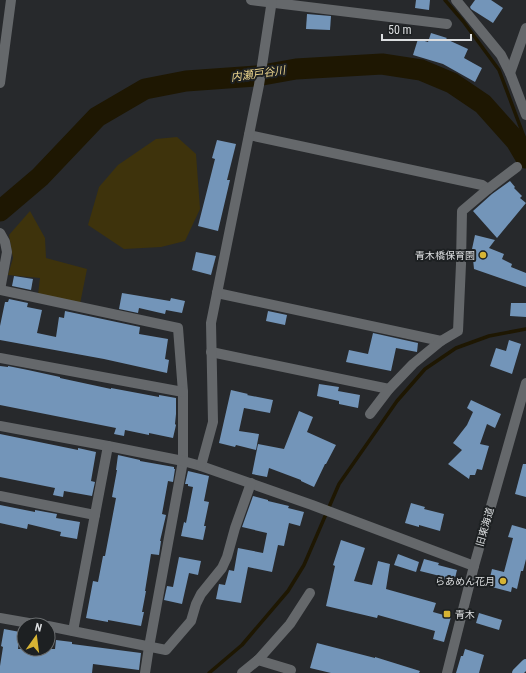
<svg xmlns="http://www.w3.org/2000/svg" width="526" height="673" viewBox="0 0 526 673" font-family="'Roboto Condensed','Noto Sans JP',sans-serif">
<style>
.green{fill:#3e330c}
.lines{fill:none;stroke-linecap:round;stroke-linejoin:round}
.stream{stroke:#1e1702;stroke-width:3.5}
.river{stroke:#1e1702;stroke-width:21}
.building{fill:#7395b9}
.minor{stroke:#65686b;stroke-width:10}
.major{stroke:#7a9dc1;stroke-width:10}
.poi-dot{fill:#d7b434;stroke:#1d2022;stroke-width:1.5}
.labels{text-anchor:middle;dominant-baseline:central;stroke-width:4;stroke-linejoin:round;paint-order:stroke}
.poi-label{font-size:10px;fill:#dcdee0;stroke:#1d2022;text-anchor:end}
.street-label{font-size:10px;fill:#dcdee0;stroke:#1d2022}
.water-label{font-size:11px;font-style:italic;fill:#edd68d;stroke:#1d2022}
</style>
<rect width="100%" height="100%" fill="#27292c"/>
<g class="green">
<polygon points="177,137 196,154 200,209 185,241 161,247 124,249 88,225 99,187 118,165 156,139"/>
<polygon points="30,211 45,238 46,258 87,269 80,304 38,295 40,278 8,275 13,258 9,235"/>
</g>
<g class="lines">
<g class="stream">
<polyline points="445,0 463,21 499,70 526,142"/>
<polyline points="209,673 242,645 288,591 304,565 339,484 397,401 425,369 456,348 489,336 526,329"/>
</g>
<polyline class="river" points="0,211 40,177 97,117 145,89 186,81 257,76 296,69 382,64 421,70 452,83 483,104 516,141 526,158"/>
</g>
<g class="building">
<polygon points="416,0 430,0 429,10 415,8"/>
<polygon points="475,0 491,0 503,8 493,23 471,9 470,7"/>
<polygon points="307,14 331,16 330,30 306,29"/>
<polygon points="431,33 447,38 446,39 468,49 464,58 482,68 475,82 443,64 413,55 418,39 428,42"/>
<polygon points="217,140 236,144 227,180 230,180 218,231 198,226 215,159 212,158"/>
<polygon points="510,181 515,187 514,188 522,196 520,198 526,203 497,238 473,211 492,194"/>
<polygon points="475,235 495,240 489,248 504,254 502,259 512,264 511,267 526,273 526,287 474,269 472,249"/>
<polygon points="196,252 216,256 211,275 192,270"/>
<polygon points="14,276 33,279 31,290 12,286"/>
<polygon points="122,293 170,301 171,298 185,301 182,313 166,310 165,314 139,308 138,313 119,309"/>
<polygon points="9,299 28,303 27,307 42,310 37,333 56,337 59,317 64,318 65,311 140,327 139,334 168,339 165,359 169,360 167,373 104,359 0,340 0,326 5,302 8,302"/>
<polygon points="511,303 526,303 526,317 510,316"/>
<polygon points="268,311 287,315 285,325 266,321"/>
<polygon points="373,333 418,343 417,352 396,348 391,371 346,362 349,350 368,354"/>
<polygon points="509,340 521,344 512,374 490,366 496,348 506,351"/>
<polygon points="0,366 8,367 8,366 28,370 60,377 60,378 111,389 111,388 159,397 159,395 176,398 176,414 175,424 176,425 173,438 149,433 149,435 125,430 124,436 114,434 116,428 0,405"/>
<polygon points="319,384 339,387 338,391 360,395 358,408 339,404 339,401 317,396"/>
<polygon points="231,390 248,394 247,395 273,400 270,413 244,408 239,431 259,434 256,450 236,445 235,447 219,443"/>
<polygon points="471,400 501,414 495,428 487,424 480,444 489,446 482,470 477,469 475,475 470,475 469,479 448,464 462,450 453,443 467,425 473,412 467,408"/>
<polygon points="299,411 313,417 307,432 336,445 326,464 325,464 314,487 301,481 301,480 269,468 267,477 252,474 258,444 284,449"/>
<polygon points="0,434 78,450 78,448 96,452 91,481 95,482 92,496 64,491 63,497 53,495 55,488 0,477"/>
<polygon points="118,455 140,460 140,461 174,467 174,469 175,469 173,482 168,481 162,514 166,515 160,541 161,541 159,555 151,554 145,591 146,591 142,612 144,612 141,626 108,620 108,622 86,618 93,581 98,582 103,556 105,556 116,498 112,497 117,470 116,470"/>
<polygon points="523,464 526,464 526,497 515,494"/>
<polygon points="188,471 209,476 204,501 209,502 204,526 206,526 203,540 181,536 184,522 186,523 193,487 188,486 188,484 185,484"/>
<polygon points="253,496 268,500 268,501 289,506 288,508 304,512 300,526 289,523 284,546 278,545 272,572 248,567 241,603 216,599 219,584 225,585 229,570 234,571 238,548 263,553 267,533 242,527"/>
<polygon points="411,503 425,507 424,509 444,514 440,531 419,525 419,527 405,523"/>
<polygon points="0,505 35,512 35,510 57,514 56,518 80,522 77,539 60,536 61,532 28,524 27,529 0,523"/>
<polygon points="512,525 526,529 526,559 523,571 521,571 517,589 512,587 511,592 488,586 492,569 504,572 513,538 508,537"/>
<polygon points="341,540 365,548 354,581 372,585 378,561 390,564 386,589 436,603 433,612 451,617 444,642 433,639 435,631 378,615 377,618 326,606 335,566 333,565"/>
<polygon points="398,554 419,562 416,572 394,565"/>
<polygon points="179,557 201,561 198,575 189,573 182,604 164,600 167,586 173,587"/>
<polygon points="424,559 439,563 438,565 457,570 454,582 439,578 440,576 420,571"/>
<polygon points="479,613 502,620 499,630 476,623"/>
<polygon points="4,629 20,632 18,649 55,649 56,640 72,642 72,644 141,653 139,670 93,664 92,673 0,673 0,666 3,647 1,646"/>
<polygon points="317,643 375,658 375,657 420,671 419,673 331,673 310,668"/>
<polygon points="465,649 484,655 479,673 456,673 461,656 463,656"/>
</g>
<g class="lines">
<g class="minor">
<polyline points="251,0 447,24"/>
<polyline points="456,0 501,55 510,73 526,115"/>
<polyline points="510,73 526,28"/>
<polyline points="0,83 11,0"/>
<polyline points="249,135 482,185 488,189"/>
<polyline points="0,233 5,242 7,252 0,290"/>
<polyline points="0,290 178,328 183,392 183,461 149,647 145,673"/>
<polyline points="217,293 441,341"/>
<polyline points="211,352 389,389"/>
<polyline points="0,358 183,392"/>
<polyline points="370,414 389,389 413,364 441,341 458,331 461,264 462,211 488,189 517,167"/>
<polyline points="0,426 108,446 183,461 201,466 312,505 474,566"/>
<polyline points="201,466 213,422 211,323 259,85 272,0"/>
<polyline points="0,496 95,515"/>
<polyline points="0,618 40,625"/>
<polyline points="48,626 166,650 191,621 196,604 201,594 222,568 227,557 235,528 251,483"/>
<polyline points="73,631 108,446"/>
<polyline points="258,660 291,670 290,673"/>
<polyline points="242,673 258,660 290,624 310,593"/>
<polyline points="447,673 474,566 526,383"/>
</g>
<polyline class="major" points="517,673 526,664"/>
</g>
<g class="poi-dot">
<circle cx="483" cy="255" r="4"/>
<circle cx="503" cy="581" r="4"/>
<rect x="443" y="610" width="8" height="8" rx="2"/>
</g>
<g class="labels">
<g class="poi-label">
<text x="475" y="255">青木橋保育園</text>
<text x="495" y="581">らあめん花月</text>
<text x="455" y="614" text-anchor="start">青木</text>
</g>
<g class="street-label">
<text transform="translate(485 527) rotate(-74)">旧東海道</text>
</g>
<g class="water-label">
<text transform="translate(258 74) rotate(-8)">内瀬戸谷川</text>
</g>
</g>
<g transform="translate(36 637) rotate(14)"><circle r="19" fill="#1d2022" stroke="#696c6e"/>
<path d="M0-3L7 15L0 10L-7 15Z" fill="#d7b434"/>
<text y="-6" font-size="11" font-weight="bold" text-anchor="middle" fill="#dcdee0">N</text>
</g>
<path d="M382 34v6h89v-6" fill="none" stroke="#dcdee0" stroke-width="2"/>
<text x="388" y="34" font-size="12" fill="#dcdee0" stroke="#1d2022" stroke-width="3" paint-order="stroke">50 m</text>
</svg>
